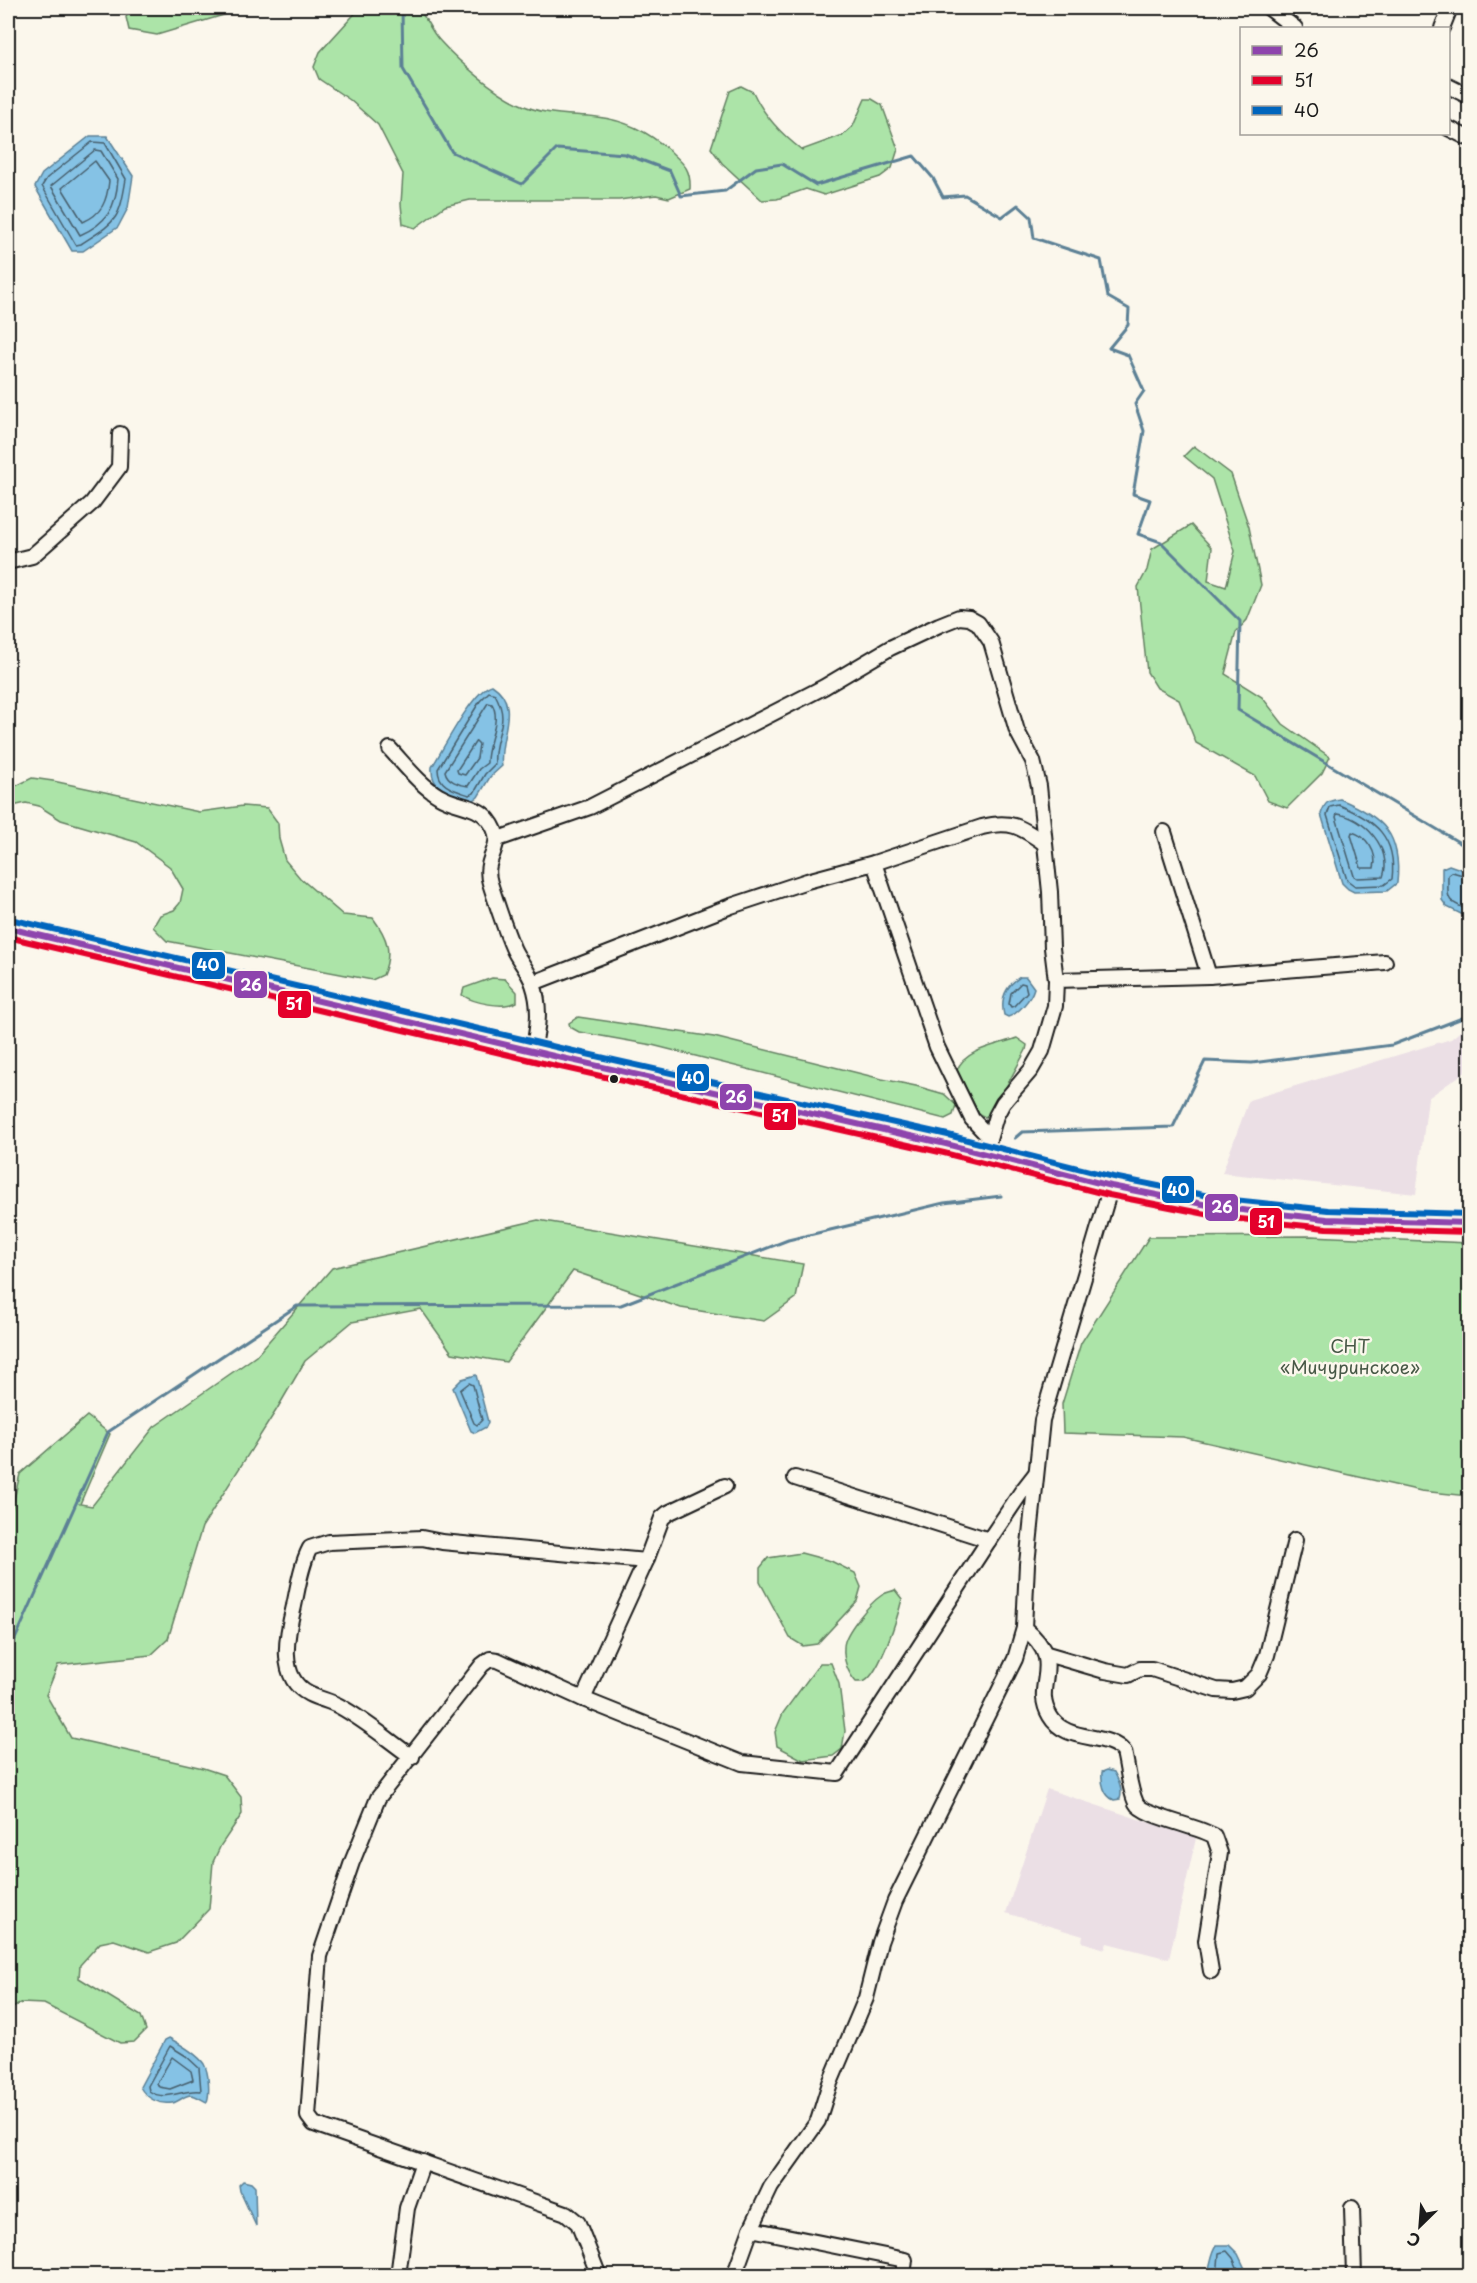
<svg xmlns="http://www.w3.org/2000/svg" width="1477" height="2283" viewBox="0 0 1477 2283" font-family="'Playpen Sans',sans-serif">
<style>
.built{fill:#ebdfe5}
.green{fill:#ace4a8;stroke:#648062;stroke-width:1.5}
.water{fill:#85c2e5;stroke:#5b8095;stroke-width:1.5}
.lines{fill:none;stroke-linecap:round;stroke-linejoin:round}
.shore{stroke:#465e6c;stroke-width:1.5}
.stream{stroke:#5b8095;stroke-width:3}
.minor-casing{stroke:#1c1c1c;stroke-width:18}
.major-casing{stroke:#1c1c1c;stroke-width:21}
.minor{stroke:#fbf7ec;stroke-width:14}
.major{stroke:#ffdf80;stroke-width:16}
.bus-1-casing{stroke:#fbf7ec;stroke-width:10}
.bus-2-casing{stroke:#fbf7ec;stroke-width:10}
.bus-3-casing{stroke:#fbf7ec;stroke-width:10}
.bus-1{stroke:#8e44ad;stroke-width:6}
.bus-2{stroke:#e4002b;stroke-width:6}
.bus-3{stroke:#0065bd;stroke-width:6}
.bus-dot{fill:#1c1c1c;stroke:#fbf7ec;stroke-width:2}
.labels{text-anchor:middle;dominant-baseline:central;stroke-width:5;stroke-linejoin:round;paint-order:stroke}
.park-label{font-size:18px;fill:#475846;stroke:#fbf7ec}
.line-badge{stroke:#fbf7ec;stroke-width:2}
.badge-label{font-size:16px;text-anchor:middle;font-weight:bold;fill:#fff}
</style>
<rect width="100%" height="100%" fill="#fbf7ec"/>
<filter id="ink" filterUnits="userSpaceOnUse"><feTurbulence type="fractalNoise" baseFrequency=".0167" numOctaves="2"/><feDisplacementMap in="SourceGraphic" scale="12" xChannelSelector="R" yChannelSelector="G"/><feConvolveMatrix kernelMatrix="1 2 1 2 8 2 1 2 1" color-interpolation-filters="sRGB"/></filter>
<g filter="url(#ink)">
<g class="built">
<polygon points="1469,1024 1469,1069 1428,1098 1416,1194 1222,1173 1249,1100 1451,1039"/>
<polygon points="1047,1789 1196,1838 1169,1959 1107,1943 1105,1949 1082,1942 1083,1936 1006,1913"/>
</g>
<g class="green">
<polygon points="131,8 247,8 157,35 129,30 126,17"/>
<path d="M360,8H419C426,19 432,33 441,42C460,63 494,92 520,104C545,116 571,114 597,117C624,120 649,132 670,151C684,164 691,169 690,189L669,198L656,195L619,200H470L445,206L415,228L403,224L401,204L403,174L378,125L350,100L319,79L314,67L320,52Z"/>
<path d="M741,86L753,92C764,116 781,134 802,150L843,135L853,126L865,99H872L882,105L898,149L892,168L880,177L824,195L806,189L777,199L762,200L722,163L711,148L730,91Z"/>
<polygon points="1194,446 1231,474 1249,527 1261,585 1247,620 1236,632 1225,674 1262,697 1283,724 1330,757 1322,773 1287,808 1268,801 1255,776 1196,743 1179,700 1157,688 1147,672 1138,587 1147,570 1152,549 1191,525 1212,548 1208,581 1226,587 1235,551 1212,479 1184,456"/>
<path d="M32,778L53,781L199,812L243,806L267,808L278,823L279,839L285,860L300,878L343,915L373,918C387,937 393,952 383,975L372,980L167,941L153,927L160,915L174,910L180,903L183,889L170,867L136,842L61,820L39,806L26,803L8,807V787L18,785Z"/>
<path d="M492,978L505,979L517,992V1002C503,1009 474,1003 462,995L464,988Z"/>
<polygon points="578,1017 714,1037 882,1079 916,1086 944,1094 956,1105 953,1115 945,1119 652,1045 579,1032 570,1027 569,1023"/>
<path d="M1017,1038L1027,1045L1026,1050L993,1111L985,1117L979,1114L957,1070C965,1049 998,1045 1017,1038Z"/>
<polygon points="538,1220 803,1264 796,1298 764,1321 681,1308 573,1271 506,1362 452,1353 421,1309 352,1322 305,1361 277,1409 202,1527 168,1639 151,1655 58,1665 46,1695 71,1738 203,1768 224,1775 241,1797 242,1814 221,1845 213,1862 209,1909 176,1943 149,1952 114,1940 100,1943 80,1965 79,1978 141,2016 146,2030 134,2042 120,2043 44,2004 21,2003 8,2011 8,1524 20,1474 87,1416 110,1434 80,1504 92,1506 154,1427 256,1356 332,1268"/>
<polygon points="1311,1236 1469,1243 1469,1496 1421,1491 1183,1437 1063,1433 1062,1404 1081,1343 1149,1237"/>
<polygon points="801,1553 831,1561 855,1573 861,1587 857,1601 817,1644 803,1646 790,1638 760,1582 760,1568 768,1558"/>
<path d="M895,1590L902,1599C898,1616 880,1673 865,1681C863,1682 858,1682 856,1682C848,1673 843,1660 844,1647C844,1633 870,1603 882,1595C886,1592 891,1592 895,1590Z"/>
<polygon points="820,1663 831,1663 839,1684 845,1731 842,1749 833,1756 803,1760 777,1746 775,1732 783,1713"/>
</g>
<g class="water">
<polygon points="90,136 107,136 133,176 128,208 118,227 83,251 72,251 35,187 42,174"/>
<path d="M492,685C523,705 497,738 502,766L490,777L478,797L471,802C453,795 430,791 432,767C443,749 474,689 492,685Z"/>
<path d="M1340,799C1383,817 1402,834 1397,883L1387,891L1354,892L1348,889L1342,883L1321,814C1325,802 1327,801 1340,799Z"/>
<polygon points="1449,865 1469,872 1469,918 1447,907 1442,900 1442,868"/>
<path d="M1020,977H1026L1034,988C1031,999 1018,1014 1008,1017L1004,1015C1000,999 1006,986 1020,977Z"/>
<polygon points="476,1375 488,1422 486,1427 475,1433 471,1431 453,1388 462,1379"/>
<path d="M1107,1770L1114,1772C1119,1781 1123,1789 1120,1799L1114,1800C1104,1796 1101,1783 1102,1772Z"/>
<path d="M169,2038C180,2044 197,2054 204,2064C209,2073 210,2093 207,2102C202,2100 196,2095 190,2095C183,2096 179,2102 172,2103C159,2105 146,2098 140,2087L165,2040Z"/>
<polygon points="243,2181 251,2183 255,2187 256,2226 240,2191 239,2185"/>
<path d="M1217,2245H1229L1238,2254L1248,2275H1207C1211,2265 1211,2253 1217,2245Z"/>
</g>
<g class="lines">
<g class="shore">
<path d="M92,142L105,143L126,179C119,222 116,221 81,244L76,245L42,186L47,178Z"/>
<path d="M95,150L101,151L118,179C116,208 107,223 80,235L51,186Z"/>
<path d="M95,161L109,181C107,201 102,214 83,222L62,188Z"/>
<path d="M489,692L495,694C512,725 492,734 495,764L485,774L474,793L469,795C455,790 438,787 438,769L480,701Z"/>
<path d="M488,703L492,704C502,721 486,744 487,763L479,769L468,786C459,785 447,781 445,771Z"/>
<polygon points="476,741 479,744 477,758 465,775 458,773 457,770"/>
<path d="M1339,805C1375,820 1397,837 1392,879L1384,885L1355,886L1347,880L1327,815L1330,807Z"/>
<path d="M1337,814C1364,817 1393,849 1383,877L1357,878L1354,876L1336,817Z"/>
<path d="M1352,832C1367,836 1378,853 1374,868H1361L1351,835Z"/>
<path d="M1470,877L1452,872L1448,875C1448,901 1445,900 1470,911"/>
<polygon points="1021,983 1025,984 1027,992 1014,1006 1011,1007 1009,1004 1011,993"/>
<polygon points="469,1383 473,1385 482,1420 477,1425 474,1423 460,1390"/>
<path d="M170,2046L186,2056L199,2068L201,2091C182,2088 167,2103 149,2091L148,2086Z"/>
<polygon points="172,2057 191,2071 193,2080 170,2089 159,2087 157,2083"/>
<polyline points="1214,2276 1218,2266 1219,2253 1227,2251 1233,2258 1241,2276"/>
</g>
<g class="stream">
<polyline points="402,8 403,69 452,152 522,184 557,149 625,154 670,171 681,196 725,191 756,168 782,164 816,185 914,156 933,178 943,197 965,195 1002,217 1018,205 1031,217 1034,238 1101,260 1108,297 1129,309 1128,325 1109,348 1128,355 1144,391 1135,404 1144,431 1133,494 1150,500 1138,534 1161,542 1240,621 1238,710 1470,849"/>
<polyline points="1015,1138 1022,1132 1173,1127 1205,1061 1252,1063 1392,1045 1470,1015"/>
<polyline points="8,1655 108,1432 297,1306 621,1305 788,1240 944,1203 1001,1196"/>
</g>
<defs>
<g id="minor">
<polyline points="1269,8 1295,28"/>
<polyline points="1442,28 1450,8"/>
<polyline points="1448,86 1470,97"/>
<polyline points="1448,128 1470,139"/>
<polyline points="8,562 32,556 92,503 119,467 120,434"/>
<path d="M390,749C405,765 420,785 439,796C455,806 477,805 488,819C510,846 481,855 490,883C497,905 504,927 513,948C518,960 529,971 533,984C541,1007 538,1028 533,1051"/>
<polyline points="1164,832 1209,976"/>
<polyline points="498,839 590,807 824,687 890,648 939,625 959,617 969,618 978,623 991,642 1017,731 1033,761 1039,786 1050,892 1052,948 1056,980 1055,1006 1042,1051 1031,1070 1003,1103 996,1116 985,1153"/>
<polyline points="874,863 937,1047 972,1119 989,1137"/>
<polyline points="1056,980 1209,976 1385,962"/>
<path d="M533,983L731,906L807,881L874,863L982,827C1010,820 1020,826 1044,843"/>
<polyline points="795,1478 989,1540"/>
<path d="M1024,1628C1069,1664 1030,1683 1050,1716C1066,1744 1107,1731 1124,1752C1128,1768 1129,1788 1136,1803C1142,1816 1198,1826 1214,1836L1220,1853L1206,1941L1211,1971"/>
<polyline points="1047,1654 1105,1671 1128,1675 1140,1669 1152,1669 1216,1690 1232,1691 1245,1688 1259,1674 1267,1655 1295,1540"/>
<polyline points="583,1699 646,1561 662,1518 668,1513 725,1486"/>
<path d="M412,1757C388,1740 365,1720 339,1706C330,1701 319,1699 309,1694C277,1678 287,1634 294,1606C298,1587 301,1565 310,1548L329,1542L422,1538L442,1542L646,1561"/>
<polyline points="1352,2208 1354,2276"/>
<polyline points="751,2229 905,2260 903,2276"/>
<polyline points="398,2276 407,2208 423,2162"/>
<polyline points="599,2276 578,2223 566,2213 314,2124 308,2116 320,1956 352,1862 378,1798 482,1665 490,1659 497,1660 583,1699 742,1763 837,1773 989,1540 1022,1491 1036,1473"/>
<polyline points="734,2276 751,2229 771,2187 818,2121 830,2083 866,1998 880,1942 895,1901 1015,1659 1024,1628 1027,1564 1042,1420 1111,1186"/>
</g>
<polyline id="major" points="8,928 558,1057 946,1144 1111,1186 1223,1208 1327,1219 1470,1223"/>
</defs>
<use href="#minor" class="minor-casing"/>
<use href="#major" class="major-casing"/>
<use href="#minor" class="minor"/>
<use href="#major" class="major"/>
<defs>
<polyline id="bus-1" points="8,928 558,1057 946,1144 1111,1186 1223,1208 1327,1219 1470,1223"/>
<polyline id="bus-2" points="8,937 556,1066 944,1153 1109,1195 1221,1217 1326,1228 1470,1232"/>
<polyline id="bus-3" points="10,919 560,1048 948,1135 1113,1177 1224,1199 1328,1210 1470,1214"/>
</defs>
<use href="#bus-1" class="bus-1-casing"/>
<use href="#bus-2" class="bus-2-casing"/>
<use href="#bus-3" class="bus-3-casing"/>
<use href="#bus-1" class="bus-1"/>
<use href="#bus-2" class="bus-2"/>
<use href="#bus-3" class="bus-3"/>
</g>
</g>
<circle class="bus-dot" cx="614" cy="1079" r="5"/>
<g class="labels">
<g class="park-label">
<text x="1350" y="1345">СНТ<tspan x="1350" dy="21">«Мичуринское»</tspan></text>
</g>
</g>
<g class="line-badge">
<rect x="191" y="951" width="35" height="29" rx="6" fill="#0065bd"/>
<rect x="233" y="970" width="35" height="29" rx="6" fill="#8e44ad"/>
<rect x="277" y="990" width="35" height="29" rx="6" fill="#e4002b"/>
<rect x="676" y="1063" width="34" height="29" rx="6" fill="#0065bd"/>
<rect x="719" y="1083" width="34" height="28" rx="6" fill="#8e44ad"/>
<rect x="763" y="1102" width="34" height="29" rx="6" fill="#e4002b"/>
<rect x="1161" y="1175" width="34" height="29" rx="6" fill="#0065bd"/>
<rect x="1204" y="1193" width="35" height="29" rx="6" fill="#8e44ad"/>
<rect x="1249" y="1207" width="34" height="29" rx="6" fill="#e4002b"/>
</g>
<g class="badge-label">
<text x="208" y="971">40</text>
<text x="251" y="991">26</text>
<text x="294" y="1010">51</text>
<text x="693" y="1084">40</text>
<text x="736" y="1103">26</text>
<text x="780" y="1122">51</text>
<text x="1178" y="1196">40</text>
<text x="1222" y="1213">26</text>
<text x="1266" y="1228">51</text>
</g>
<rect width="1477" height="2283" fill="none" stroke="#fbf7ec" stroke-width="30"/>
<rect x="15" y="15" width="1447" height="2253" fill="none" stroke="#1c1c1c" stroke-width="2" filter="url(#ink)"/>
<rect x="1240" y="27" width="210" height="108" fill="#fbf7ec" stroke="#a29f99" stroke-width="1.5"/>
<rect x="1252" y="46" width="30" height="9" fill="#8e44ad" stroke="#a29f99" stroke-width="1.5"/>
<text x="1294" y="57" font-size="18" fill="#1c1c1c">26</text>
<rect x="1252" y="76" width="30" height="9" fill="#e4002b" stroke="#a29f99" stroke-width="1.5"/>
<text x="1294" y="87" font-size="18" fill="#1c1c1c">51</text>
<rect x="1252" y="106" width="30" height="9" fill="#0065bd" stroke="#a29f99" stroke-width="1.5"/>
<text x="1294" y="117" font-size="18" fill="#1c1c1c">40</text>
<g transform="translate(1420 2226) rotate(205)" stroke="#fbf7ec" stroke-width="4.5" paint-order="stroke">
<path d="M0-4.5L10 22L0 15L-10 22Z" fill="#1c1c1c"/>
<text y="-9" font-size="16" font-weight="bold" text-anchor="middle" fill="#1c1c1c">С</text>
</g>
</svg>
